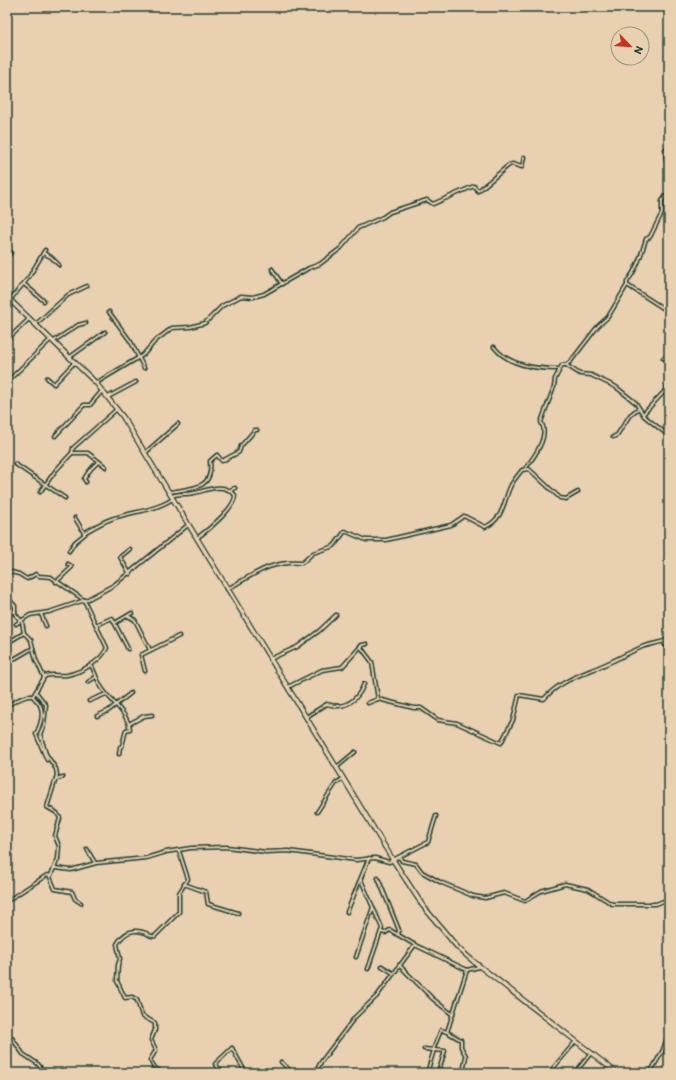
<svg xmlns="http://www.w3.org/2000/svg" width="676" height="1080" viewBox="0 0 676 1080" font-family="Itim,sans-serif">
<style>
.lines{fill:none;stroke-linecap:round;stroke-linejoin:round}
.minor-casing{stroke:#1f3d34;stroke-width:5}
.trunk-casing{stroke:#1f3d34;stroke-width:6}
.minor{stroke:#e8d0b0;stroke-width:2}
.trunk{stroke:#e8d0b0;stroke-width:3.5}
</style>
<rect width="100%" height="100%" fill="#e8d0b0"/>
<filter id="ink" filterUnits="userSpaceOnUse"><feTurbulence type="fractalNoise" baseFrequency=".025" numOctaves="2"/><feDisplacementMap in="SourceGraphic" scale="8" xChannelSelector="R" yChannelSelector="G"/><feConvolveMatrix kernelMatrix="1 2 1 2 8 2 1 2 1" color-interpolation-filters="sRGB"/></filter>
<g filter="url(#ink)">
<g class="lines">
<defs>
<g id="minor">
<polyline points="669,146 665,150 669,188"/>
<polyline points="43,253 51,257 59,265"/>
<polyline points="7,259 11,252"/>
<polyline points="272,269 282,284"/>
<polyline points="24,284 44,301"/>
<path d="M627,285V282C637,269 641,255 646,239L650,237L662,213V201L669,192"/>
<polyline points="10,300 29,277 45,250"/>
<polyline points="109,312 131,342 144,368"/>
<polyline points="36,324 68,295 87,286"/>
<polyline points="10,337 29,319"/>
<polyline points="54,341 78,325 86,323"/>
<path d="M494,347C508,365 536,369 558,369"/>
<polyline points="70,357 105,332"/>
<polyline points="663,358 669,360"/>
<polyline points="566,365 580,374 591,375 616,387 636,403 644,416 669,436"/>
<polyline points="47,378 54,384 74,363"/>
<polyline points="7,382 51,339"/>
<polyline points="96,383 143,355 155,341 172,328 190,327 205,323 222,306 241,296 253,297 264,294 309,268 320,264 341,248 358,228 383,217 390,212 427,200 433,204 474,186 478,191 509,165 512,164 522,167 524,157"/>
<polyline points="108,397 136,382"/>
<polyline points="643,414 663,393 669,383"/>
<polyline points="55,436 84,405 90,405 102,391"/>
<polyline points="613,437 617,435 630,415 639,408"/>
<polyline points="72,453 88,453 106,467"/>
<polyline points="145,453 178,424"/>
<polyline points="15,464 65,498"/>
<path d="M525,469C534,457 550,436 541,422L554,387L555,379L562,365H566L571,361L598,326L608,317L627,285L669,312"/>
<path d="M86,482L84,479C87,474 93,465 99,462"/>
<polyline points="230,490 235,488"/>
<polyline points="40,492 56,470 72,453 73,448 117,409"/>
<path d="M169,492C190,488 214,491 210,461L217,455L222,461L239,452L241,446L255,430H257"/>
<path d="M172,496C179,493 186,495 194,493C209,490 222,482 235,495C236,507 207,531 197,538"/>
<polyline points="75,518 84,533"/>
<path d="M69,551L75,542L85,534L84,533C94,527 104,521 114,518C135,511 154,511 173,499"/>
<path d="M7,571L19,574L27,579L36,574L39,576L51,577L84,600L107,648C100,662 82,672 67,675C59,676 52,674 45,676L33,696"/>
<polyline points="130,574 120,557 130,549"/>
<polyline points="56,582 72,567 68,564"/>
<path d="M227,589C254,575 270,560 302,563L313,553L334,546L345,531L366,540H386L451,525L464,516L485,527C504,519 503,502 511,485C514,480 518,475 522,470L529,469L560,498L566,499L578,492"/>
<polyline points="7,597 15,606 15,614 22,622 24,633 31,640 36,660 44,677"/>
<polyline points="41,614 46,626"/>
<polyline points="7,615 15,611"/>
<polyline points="128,616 135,620 150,650"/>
<polyline points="115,623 132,613"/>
<polyline points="16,624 30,615 49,612 88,599 114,585 188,525"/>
<polyline points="96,625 112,618 128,649"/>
<polyline points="663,642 669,650"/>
<polyline points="7,643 24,633"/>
<path d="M360,646L372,662L378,699L414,708H421L438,720L457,723L501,743L513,720L519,695L544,699C560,680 584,674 606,664C618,659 630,652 642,647C651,644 660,643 669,639"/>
<polyline points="270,659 297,647 319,631 336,615"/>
<polyline points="7,663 33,648"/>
<path d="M91,665C95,672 97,680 102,688C111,702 127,712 130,729L126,730L122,746L120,747L119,754"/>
<polyline points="145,671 141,655 179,636"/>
<polyline points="88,682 96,677"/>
<polyline points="288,687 322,670 342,667 362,645 367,644"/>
<polyline points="36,692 46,705 44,725 40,734 46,754 56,769 57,775 47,807 57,813 60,818 55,836 59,846 58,859 50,877 55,889 72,892 75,899 81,903"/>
<polyline points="89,701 106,694"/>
<polyline points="368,703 378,699"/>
<path d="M7,705C13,703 24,695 31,696C33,696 34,697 35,699C46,708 42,722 36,734L47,760"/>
<polyline points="97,716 108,711 131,693"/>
<path d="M306,717L327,704C345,710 357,701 364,684"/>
<polyline points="129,724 144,716 152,715"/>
<polyline points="337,767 355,752"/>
<polyline points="56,779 63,777"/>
<polyline points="317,812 336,783 343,779"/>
<polyline points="87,849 95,863"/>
<polyline points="400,858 402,861 416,864 422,872 440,882 473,896 485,898 504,893 525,901 541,891 565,884 588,889 612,904 656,904 669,899"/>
<polyline points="55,868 71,870 96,863 146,858 166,852 191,848 227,847 266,852 288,851 356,860 375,858 389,862 428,842 436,816"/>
<polyline points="378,878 399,930 398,935"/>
<polyline points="361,880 382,928 368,969"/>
<polyline points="184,884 206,892 208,904 238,913"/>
<polyline points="7,901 47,875 50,876"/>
<polyline points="347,912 369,858"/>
<polyline points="381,932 385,933 390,930 415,945 467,970 479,967"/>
<polyline points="356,957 373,907"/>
<polyline points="399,965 433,999 453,1015"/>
<polyline points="382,966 393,973"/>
<polyline points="447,1032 461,1040 461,1047 466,1056 463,1073"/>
<polyline points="12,1038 23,1054 38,1064 44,1073"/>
<polyline points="424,1049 445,1051 438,1073"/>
<polyline points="433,1050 441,1030 447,1032 467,970"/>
<polyline points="281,1062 293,1073"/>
<path d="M162,1073L153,1066L150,1060L156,1050L151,1040L155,1030V1023L142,1016L137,1000L132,997L125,998L117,981L118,965L120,959L117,944C124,932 133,928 146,933C150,935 150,937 155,936L179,912V893L188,879L179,851"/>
<polyline points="223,1073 215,1064 232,1048 243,1068 242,1073"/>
<polyline points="315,1073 321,1062 355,1017 377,996 415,945"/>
<polyline points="427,1073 434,1050"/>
<polyline points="549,1073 576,1041"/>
<polyline points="575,1073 591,1053"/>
<polyline points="650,1073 663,1050 669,1032"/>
</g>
<polyline id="trunk" points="7,297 96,383 123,417 393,860 423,906 458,948 473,961 617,1073"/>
</defs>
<use href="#minor" class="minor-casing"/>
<use href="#trunk" class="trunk-casing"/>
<use href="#minor" class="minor"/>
<use href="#trunk" class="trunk"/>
</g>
</g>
<rect width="676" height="1080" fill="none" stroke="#e8d0b0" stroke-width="24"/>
<rect x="12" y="12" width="652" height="1056" fill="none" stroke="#1f3d34" stroke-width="1.5" filter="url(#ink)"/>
<g transform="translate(630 46) rotate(115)"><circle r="19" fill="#e8d0b0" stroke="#98957e"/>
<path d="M0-3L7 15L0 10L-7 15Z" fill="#c8321e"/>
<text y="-6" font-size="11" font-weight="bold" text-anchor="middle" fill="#1f3d34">N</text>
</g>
</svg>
